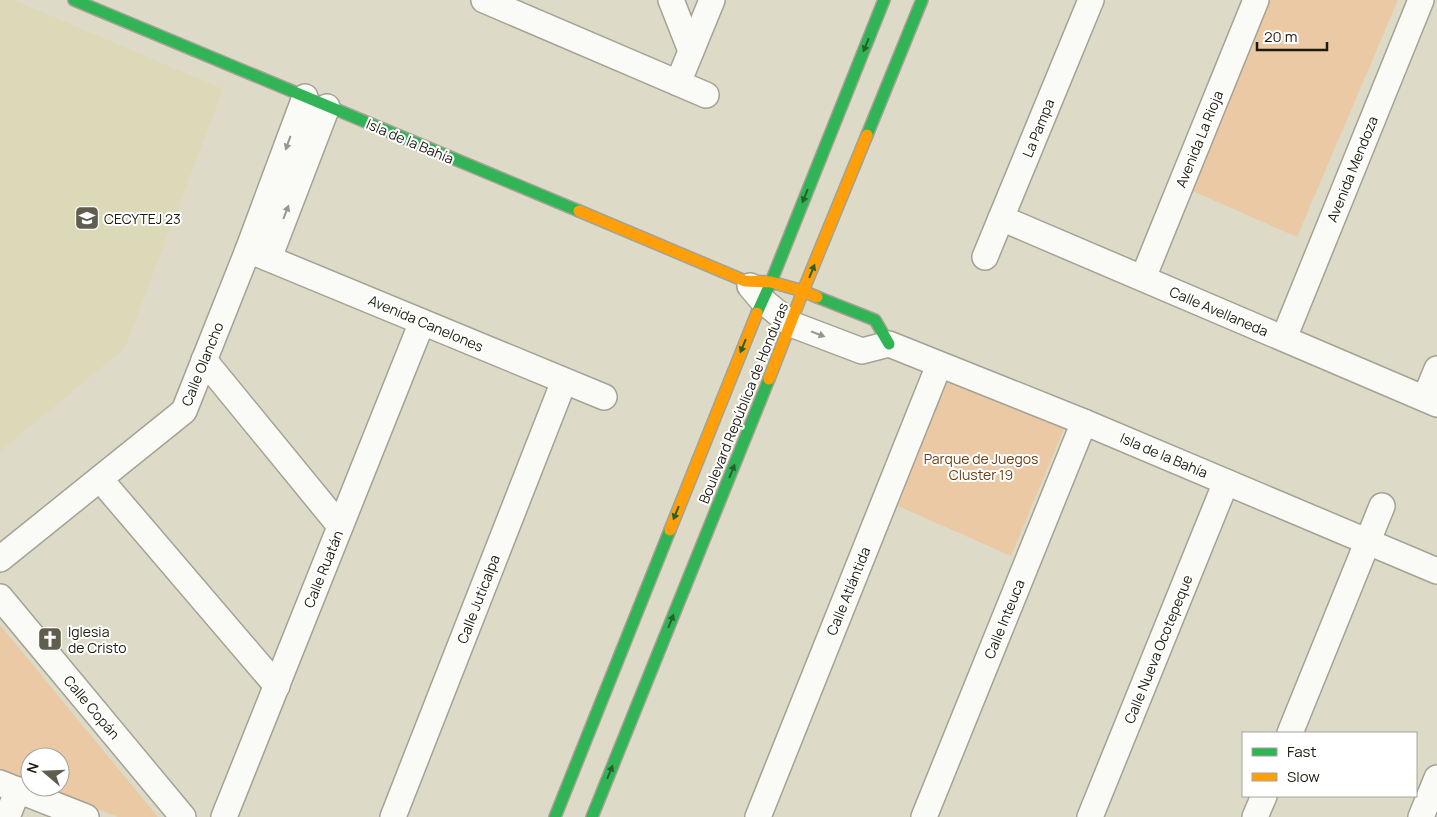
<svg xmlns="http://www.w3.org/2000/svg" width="1437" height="817" viewBox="0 0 1437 817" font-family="Manrope,sans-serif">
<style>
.built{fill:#dcd9b8}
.green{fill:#ebc9a5}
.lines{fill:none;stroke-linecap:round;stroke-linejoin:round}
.street-casing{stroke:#a4a293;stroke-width:28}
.fast-casing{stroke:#a4a293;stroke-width:14}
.slow-casing{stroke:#a4a293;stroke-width:14}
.street{stroke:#fafaf7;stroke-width:25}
.fast{stroke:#30b455;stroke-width:11}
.slow{stroke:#ff9f0a;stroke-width:11}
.oneway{fill:#25602d}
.oneway2{fill:#96968e}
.labels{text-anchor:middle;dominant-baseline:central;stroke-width:4;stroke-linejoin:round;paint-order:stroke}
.street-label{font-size:14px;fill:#1c1b0d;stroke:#fff}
.poi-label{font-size:14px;fill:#1c1b0d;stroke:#fff;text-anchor:start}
.park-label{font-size:14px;fill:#6b3f16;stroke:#fff}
</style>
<rect width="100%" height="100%" fill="#dddbc7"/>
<polygon class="built" points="0,0 14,0 223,89 125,348 0,451"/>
<g class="green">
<polygon points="1270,0 1398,0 1297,237 1190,190"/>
<polygon points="946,381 1064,429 1011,556 898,506"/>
<polygon points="0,625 158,817 118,817 38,787 60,787 60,757 30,757 30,784 0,773"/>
</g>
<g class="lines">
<defs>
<g id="street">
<polyline points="484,0 706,95"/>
<polyline points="671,0 691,51"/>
<polyline points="678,83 712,0"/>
<polyline points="1001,218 1437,404"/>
<polyline points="248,250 604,397"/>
<polyline points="985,257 1091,0"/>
<polyline points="269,258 327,107"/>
<polyline points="1143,278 1256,0"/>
<polyline points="750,286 762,300 791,324 862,351 889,344 1084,422 1437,571"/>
<polyline points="1284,338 1421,0"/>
<polyline points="204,360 340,526"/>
<polyline points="1425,398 1437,369"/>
<polyline points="100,479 277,686"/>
<polyline points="0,559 184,411 248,250 305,97"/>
<polyline points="0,597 183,817"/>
<polyline points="1290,733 1382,506"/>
<polyline points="0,783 86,817"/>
<polyline points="7,817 18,790"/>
<polyline points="224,817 422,322"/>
<polyline points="393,817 564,381"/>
<polyline points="758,817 939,365"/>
<polyline points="924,817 1084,422"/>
<polyline points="1090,817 1226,482"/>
<polyline points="1255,817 1264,796"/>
<polyline points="1421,817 1437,778"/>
</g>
<g id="fast">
<polyline points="74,0 579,211"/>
<polyline points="867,135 922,0"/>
<polyline points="817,297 875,320 889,344"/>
<polyline points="757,313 771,282 884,0"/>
<polyline points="555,817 670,530"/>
<polyline points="592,817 769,379"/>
</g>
<g id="slow">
<polyline points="579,211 745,281 771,282 803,291 817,297"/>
<polyline points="769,379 803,291 867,135"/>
<polyline points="670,530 757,313"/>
</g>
</defs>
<use href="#street" class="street-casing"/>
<use href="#fast" class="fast-casing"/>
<use href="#slow" class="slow-casing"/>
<use href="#street" class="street"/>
<use href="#fast" class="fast"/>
<use href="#slow" class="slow"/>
</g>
<defs><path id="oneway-solid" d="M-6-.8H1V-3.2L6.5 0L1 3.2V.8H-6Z" transform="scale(1.25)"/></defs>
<g class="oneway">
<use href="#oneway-solid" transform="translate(866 45) rotate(112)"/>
<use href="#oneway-solid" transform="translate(805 196) rotate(112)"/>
<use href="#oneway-solid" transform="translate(812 271) rotate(-68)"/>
<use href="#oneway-solid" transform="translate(743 346) rotate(112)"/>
<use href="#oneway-solid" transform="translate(732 471) rotate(-68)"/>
<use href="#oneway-solid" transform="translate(676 513) rotate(112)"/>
<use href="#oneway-solid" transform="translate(671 621) rotate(-68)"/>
<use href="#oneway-solid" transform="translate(610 772) rotate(-68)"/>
</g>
<g class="oneway2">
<use href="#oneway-solid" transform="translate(288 143) rotate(110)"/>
<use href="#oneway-solid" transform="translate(286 212) rotate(-69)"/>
<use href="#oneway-solid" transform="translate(818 334) rotate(21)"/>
</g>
<defs>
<symbol id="school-square" viewBox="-11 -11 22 22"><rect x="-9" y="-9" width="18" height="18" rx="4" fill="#605e4e" stroke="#fff"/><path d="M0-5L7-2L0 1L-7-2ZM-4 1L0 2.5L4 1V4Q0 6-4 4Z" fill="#fff"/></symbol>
<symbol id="church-square" viewBox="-11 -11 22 22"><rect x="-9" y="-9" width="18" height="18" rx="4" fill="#605e4e" stroke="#fff"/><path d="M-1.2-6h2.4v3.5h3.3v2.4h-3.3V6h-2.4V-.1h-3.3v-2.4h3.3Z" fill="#fff"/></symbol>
</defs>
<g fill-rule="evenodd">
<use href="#school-square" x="73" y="204" width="28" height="28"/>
<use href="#church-square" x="36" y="625" width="28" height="28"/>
</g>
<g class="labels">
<g class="street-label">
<text transform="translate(1038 128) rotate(-68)">La Pampa</text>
<text transform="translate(1199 139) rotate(-68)">Avenida La Rioja</text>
<text transform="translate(410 141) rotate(23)">Isla de la Bahía</text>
<text transform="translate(1352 169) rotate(-68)">Avenida Mendoza</text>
<text transform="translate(1219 311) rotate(23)">Calle Avellaneda</text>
<text transform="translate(426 323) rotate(23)">Avenida Canelones</text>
<text transform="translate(202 364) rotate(-68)">Calle Olancho</text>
<text transform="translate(743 403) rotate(-68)">Boulevard República de Honduras</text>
<text transform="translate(1164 455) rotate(23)">Isla de la Bahía</text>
<text transform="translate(323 569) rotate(-68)">Calle Ruatán</text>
<text transform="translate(848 591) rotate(-68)">Calle Atlántida</text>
<text transform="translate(478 599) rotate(-69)">Calle Juticalpa</text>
<text transform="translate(1004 619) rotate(-68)">Calle Inteuca</text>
<text transform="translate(1158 649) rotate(-68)">Calle Nueva Ocotepeque</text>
<text transform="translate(92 707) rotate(50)">Calle Copán</text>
</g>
<g class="poi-label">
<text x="104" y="218">CECYTEJ 23</text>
<text x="68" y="631">Iglesia<tspan x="68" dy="16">de Cristo</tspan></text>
</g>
<g class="park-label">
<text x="981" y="458">Parque de Juegos<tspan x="981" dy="16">Cluster 19</tspan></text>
</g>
</g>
<rect x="1242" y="732" width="175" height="65" fill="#ffffff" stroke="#a4a49e"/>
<rect x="1252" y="748" width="25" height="8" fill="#30b455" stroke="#a4a49e"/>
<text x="1287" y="757" font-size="15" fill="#1c1b0d">Fast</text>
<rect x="1252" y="773" width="25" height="8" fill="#ff9f0a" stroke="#a4a49e"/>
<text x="1287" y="782" font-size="15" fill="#1c1b0d">Slow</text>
<g transform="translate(45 772) rotate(289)"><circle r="24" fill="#ffffff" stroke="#a4a49e"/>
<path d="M0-4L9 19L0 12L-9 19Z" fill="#605e4e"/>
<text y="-8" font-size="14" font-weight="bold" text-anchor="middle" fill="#1c1b0d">N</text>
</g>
<path d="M1257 42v8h70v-8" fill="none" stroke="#1c1b0d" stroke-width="2.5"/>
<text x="1264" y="42" font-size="15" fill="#1c1b0d" stroke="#ffffff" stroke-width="4" paint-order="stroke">20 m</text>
</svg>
